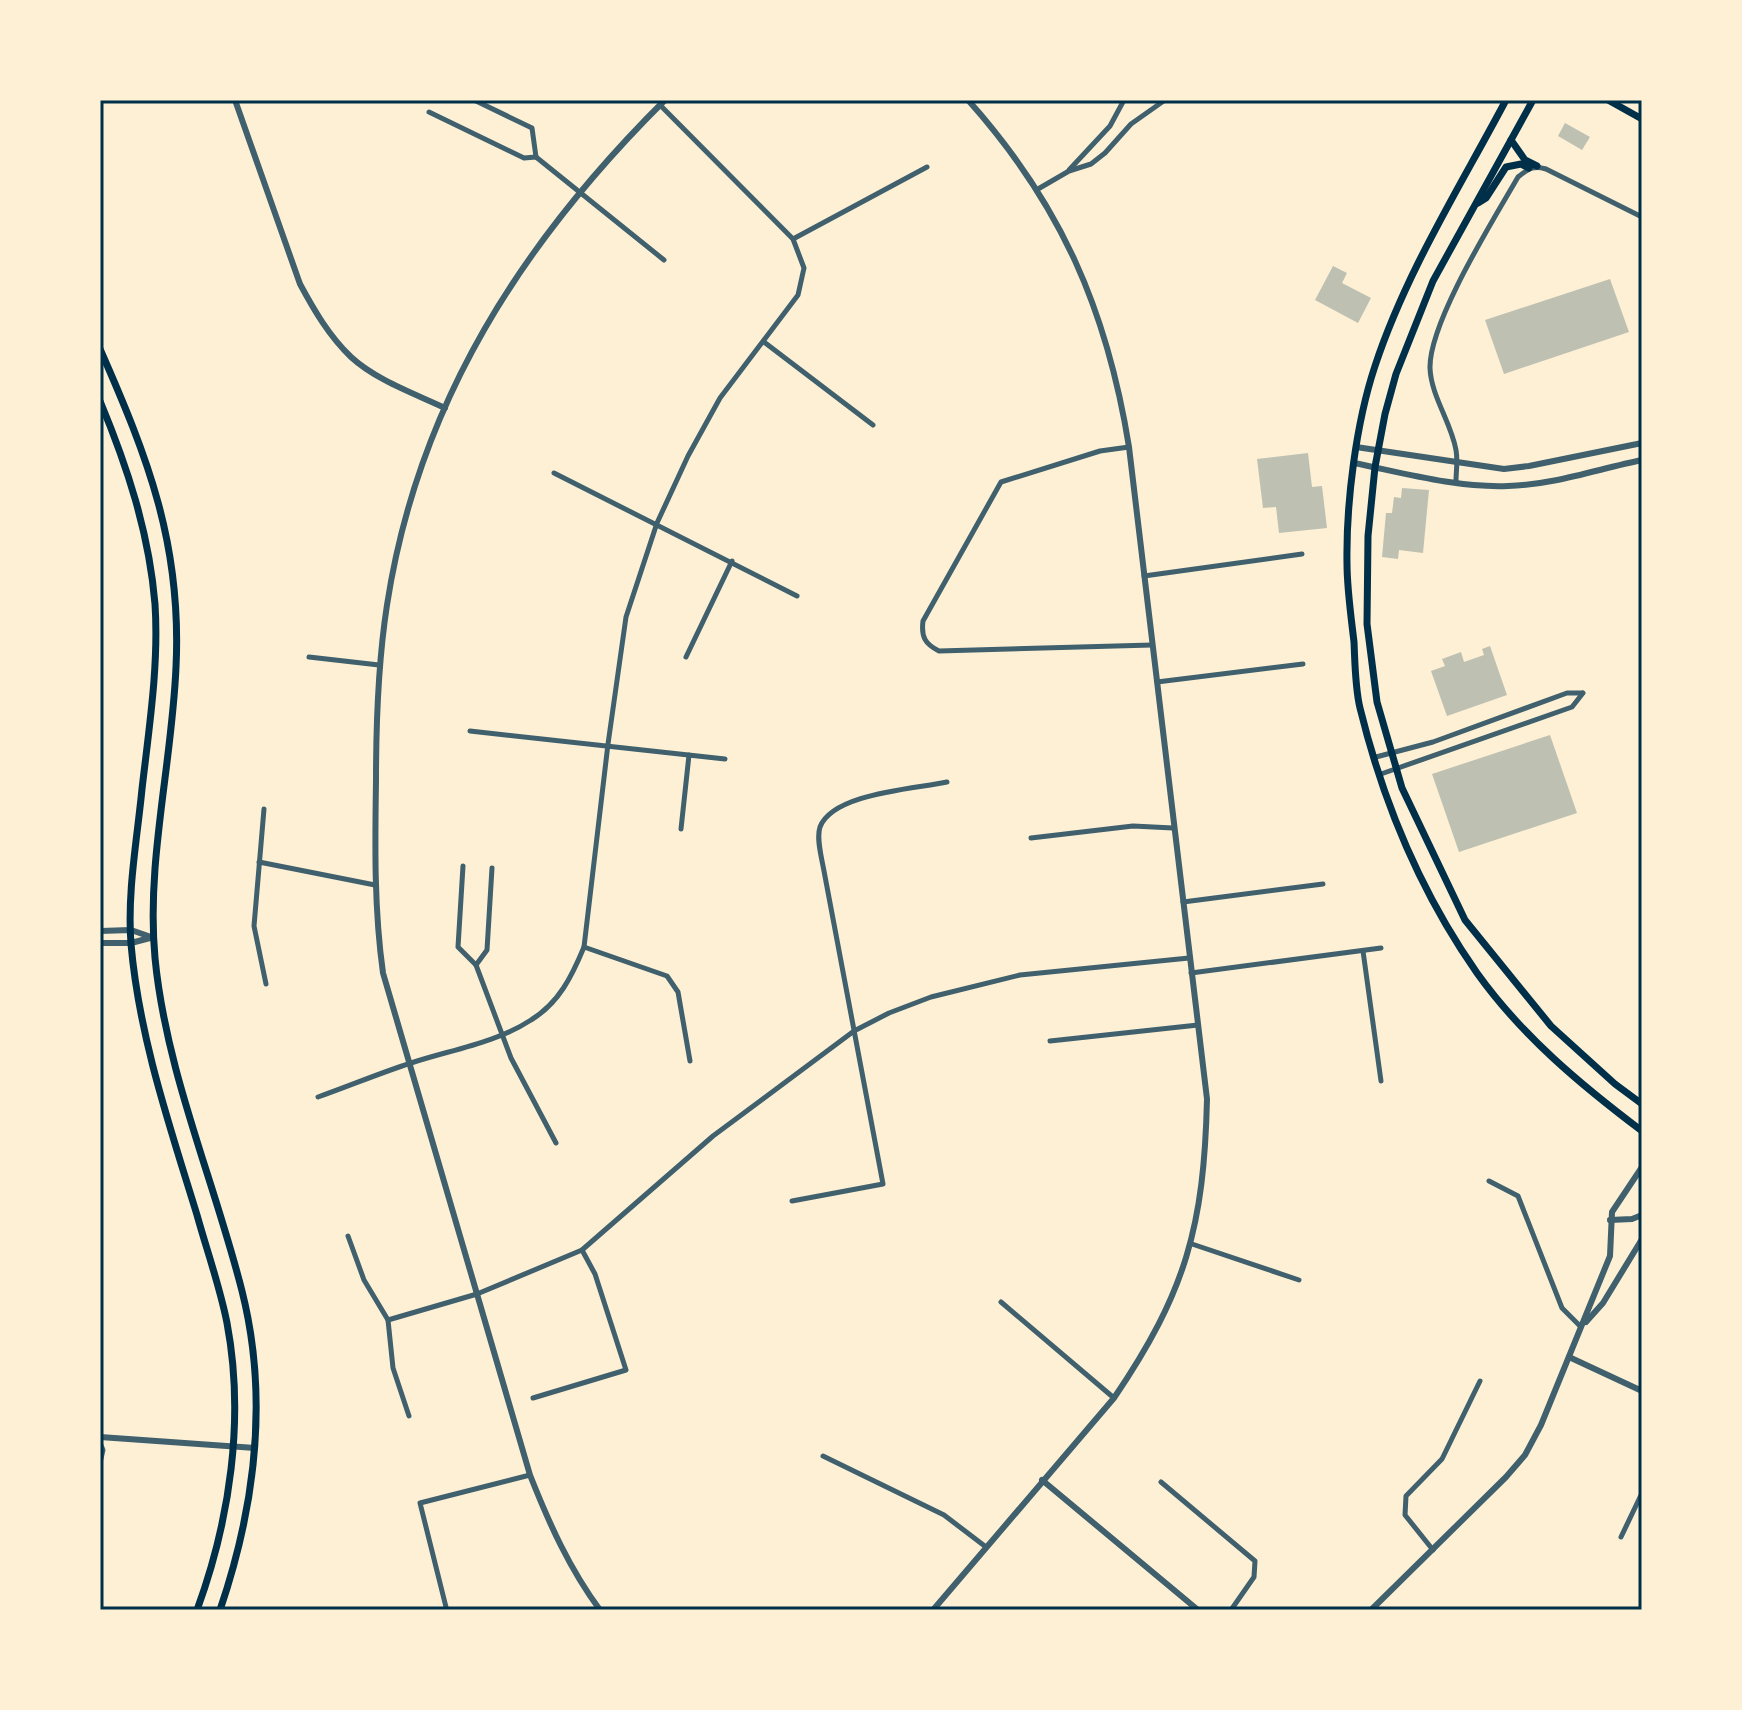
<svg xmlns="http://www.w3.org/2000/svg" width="1742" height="1710" viewBox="0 0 1742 1710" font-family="'Varela Round',sans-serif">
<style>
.building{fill:#bec0b2}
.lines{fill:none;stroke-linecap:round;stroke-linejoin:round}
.minor{stroke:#3f606c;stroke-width:5}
.tertiary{stroke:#3f606c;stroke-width:6}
.secondary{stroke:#003049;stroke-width:7}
.primary{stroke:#003049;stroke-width:7}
.neatline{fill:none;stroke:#003049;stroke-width:3}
</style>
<rect width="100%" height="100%" fill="#fdf0d5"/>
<g class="building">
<polygon points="1565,123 1590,137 1582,150 1558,136"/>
<polygon points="1333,266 1347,273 1342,283 1371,298 1358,323 1315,300"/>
<polygon points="1610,279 1629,332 1504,374 1485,320"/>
<polygon points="1308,453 1312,487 1322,486 1327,528 1279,533 1276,507 1263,508 1257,459"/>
<polygon points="1402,488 1429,490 1423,553 1399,550 1398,559 1382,557 1386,513 1392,513 1394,497 1401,498"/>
<polygon points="1490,646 1507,695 1447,716 1431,671 1445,666 1442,659 1461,652 1464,662 1484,655 1482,649"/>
<polygon points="1550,735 1577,813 1459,852 1432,774"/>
</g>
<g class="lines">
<g class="minor">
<polyline points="474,100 532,128 536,157"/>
<polyline points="429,112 524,158 536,157"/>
<polyline points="536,157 664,260"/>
<polyline points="1069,170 1110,126 1124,100"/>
<polyline points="1038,189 1069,171 1091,164 1105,153 1131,124 1165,100"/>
<polyline points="793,239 927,167"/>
<polyline points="764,342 873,425"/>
<path d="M1129,447L1100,451L1001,482L923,621C921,637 925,644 939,651L1152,645"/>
<polyline points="554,473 797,596"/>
<path d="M1456,481C1456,471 1458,461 1456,450C1451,422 1431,396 1430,368C1429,322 1494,219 1518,177C1528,169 1533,165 1546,169L1642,217"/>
<polyline points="1144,576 1302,554"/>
<polyline points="309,657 379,665"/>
<polyline points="686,657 732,561"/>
<polyline points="1157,682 1303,664"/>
<polyline points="470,731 725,759"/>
<polyline points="1376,757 1433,742 1567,693 1582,693"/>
<polyline points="1381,774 1572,707 1583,693"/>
<polyline points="264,809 254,926 266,984"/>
<polyline points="681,829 689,755"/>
<polyline points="1031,838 1133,826 1173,828"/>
<polyline points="259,862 375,885"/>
<polyline points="463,866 458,947 476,965 511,1058 556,1143"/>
<polyline points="1183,902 1323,884"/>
<polyline points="584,947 667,976 678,992 690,1061"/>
<polyline points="1363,951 1381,1081"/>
<polyline points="476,965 487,950 492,868"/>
<polyline points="1191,973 1381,948"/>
<polyline points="1050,1041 1198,1025"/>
<path d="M318,1097C349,1086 380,1073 411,1063C450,1050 496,1043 531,1020C559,1003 572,976 584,947L608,744L626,617L657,523L688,456L720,398L798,295L804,268L793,239L660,105"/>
<polyline points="1489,1181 1518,1196 1562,1308 1581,1327"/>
<path d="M792,1201L883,1184L824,871C822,859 816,839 820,827C833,793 915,789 947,782"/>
<polyline points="348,1236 364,1280 388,1320 393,1368 409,1416"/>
<polyline points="1192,1244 1299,1280"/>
<polyline points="1001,1302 1114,1398"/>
<polyline points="388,1320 477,1294 582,1250 713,1136 854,1031 889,1013 931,997 1020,975 1189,958"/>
<polyline points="533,1398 626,1370 595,1274 582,1250"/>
<polyline points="100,1443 103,1450 100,1463"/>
<polyline points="823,1456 944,1515 986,1547"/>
<polyline points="1161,1482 1255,1561 1254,1577 1231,1610"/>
<polyline points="1621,1537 1642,1493"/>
<polyline points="1433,1550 1405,1515 1406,1496 1442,1459 1480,1381"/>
<polyline points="446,1607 420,1503 530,1475"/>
</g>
<g class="tertiary">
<path d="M235,100L300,284C314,310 329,336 351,357C376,380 413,393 445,408"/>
<polyline points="1356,447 1504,469 1529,466 1642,443"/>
<path d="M1354,463C1403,473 1457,488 1508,486C1553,485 1598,469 1642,460"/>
<polyline points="100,931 131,930 154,938"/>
<polyline points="100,943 131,943 150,938"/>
<polyline points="1610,1220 1632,1219 1642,1215"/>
<polyline points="1586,1322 1603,1303 1642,1239"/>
<polyline points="1569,1357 1642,1391"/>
<polyline points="100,1437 255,1448"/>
<polyline points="1042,1480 1198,1610"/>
<path d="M600,1610C569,1568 549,1523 530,1475L383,973C374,909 375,845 376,780C376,722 378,663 387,605C418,403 522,242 665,100"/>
<path d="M933,1610L1114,1398C1186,1292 1204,1226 1207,1099L1129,447C1107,310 1061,204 968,100"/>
<polyline points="1371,1610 1506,1477 1525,1455 1541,1425 1610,1256 1612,1212 1642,1167"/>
</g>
<g class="secondary">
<path d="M1506,100C1460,187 1406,272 1375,366C1356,423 1346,503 1347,563C1347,589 1351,616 1354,642C1355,663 1355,687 1360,708C1383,802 1421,893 1477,973C1522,1036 1581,1085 1642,1131"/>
<polyline points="1533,100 1433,281 1396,374 1385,414 1375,467 1368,536 1367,624 1377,702 1402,788 1465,920 1551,1026 1615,1084 1642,1104"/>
<polyline points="1511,140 1525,160 1537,166"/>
<polyline points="1478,203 1486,198 1506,167 1521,164 1529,168"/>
</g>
<g class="primary">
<polyline points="1608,100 1642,119"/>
<path d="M100,349C148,458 182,545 176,667C172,764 146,862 155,958C166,1072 214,1180 242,1291C269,1398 255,1507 220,1610"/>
<path d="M100,401C127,466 149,532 155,604C159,665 149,728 142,789C137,840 127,893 131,944C139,1037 170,1127 197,1215C207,1251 220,1287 227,1323C245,1418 230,1520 197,1610"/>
</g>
</g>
<rect width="1742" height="1710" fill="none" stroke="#fdf0d5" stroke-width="204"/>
<rect x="102" y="102" width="1538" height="1506" class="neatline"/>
</svg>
